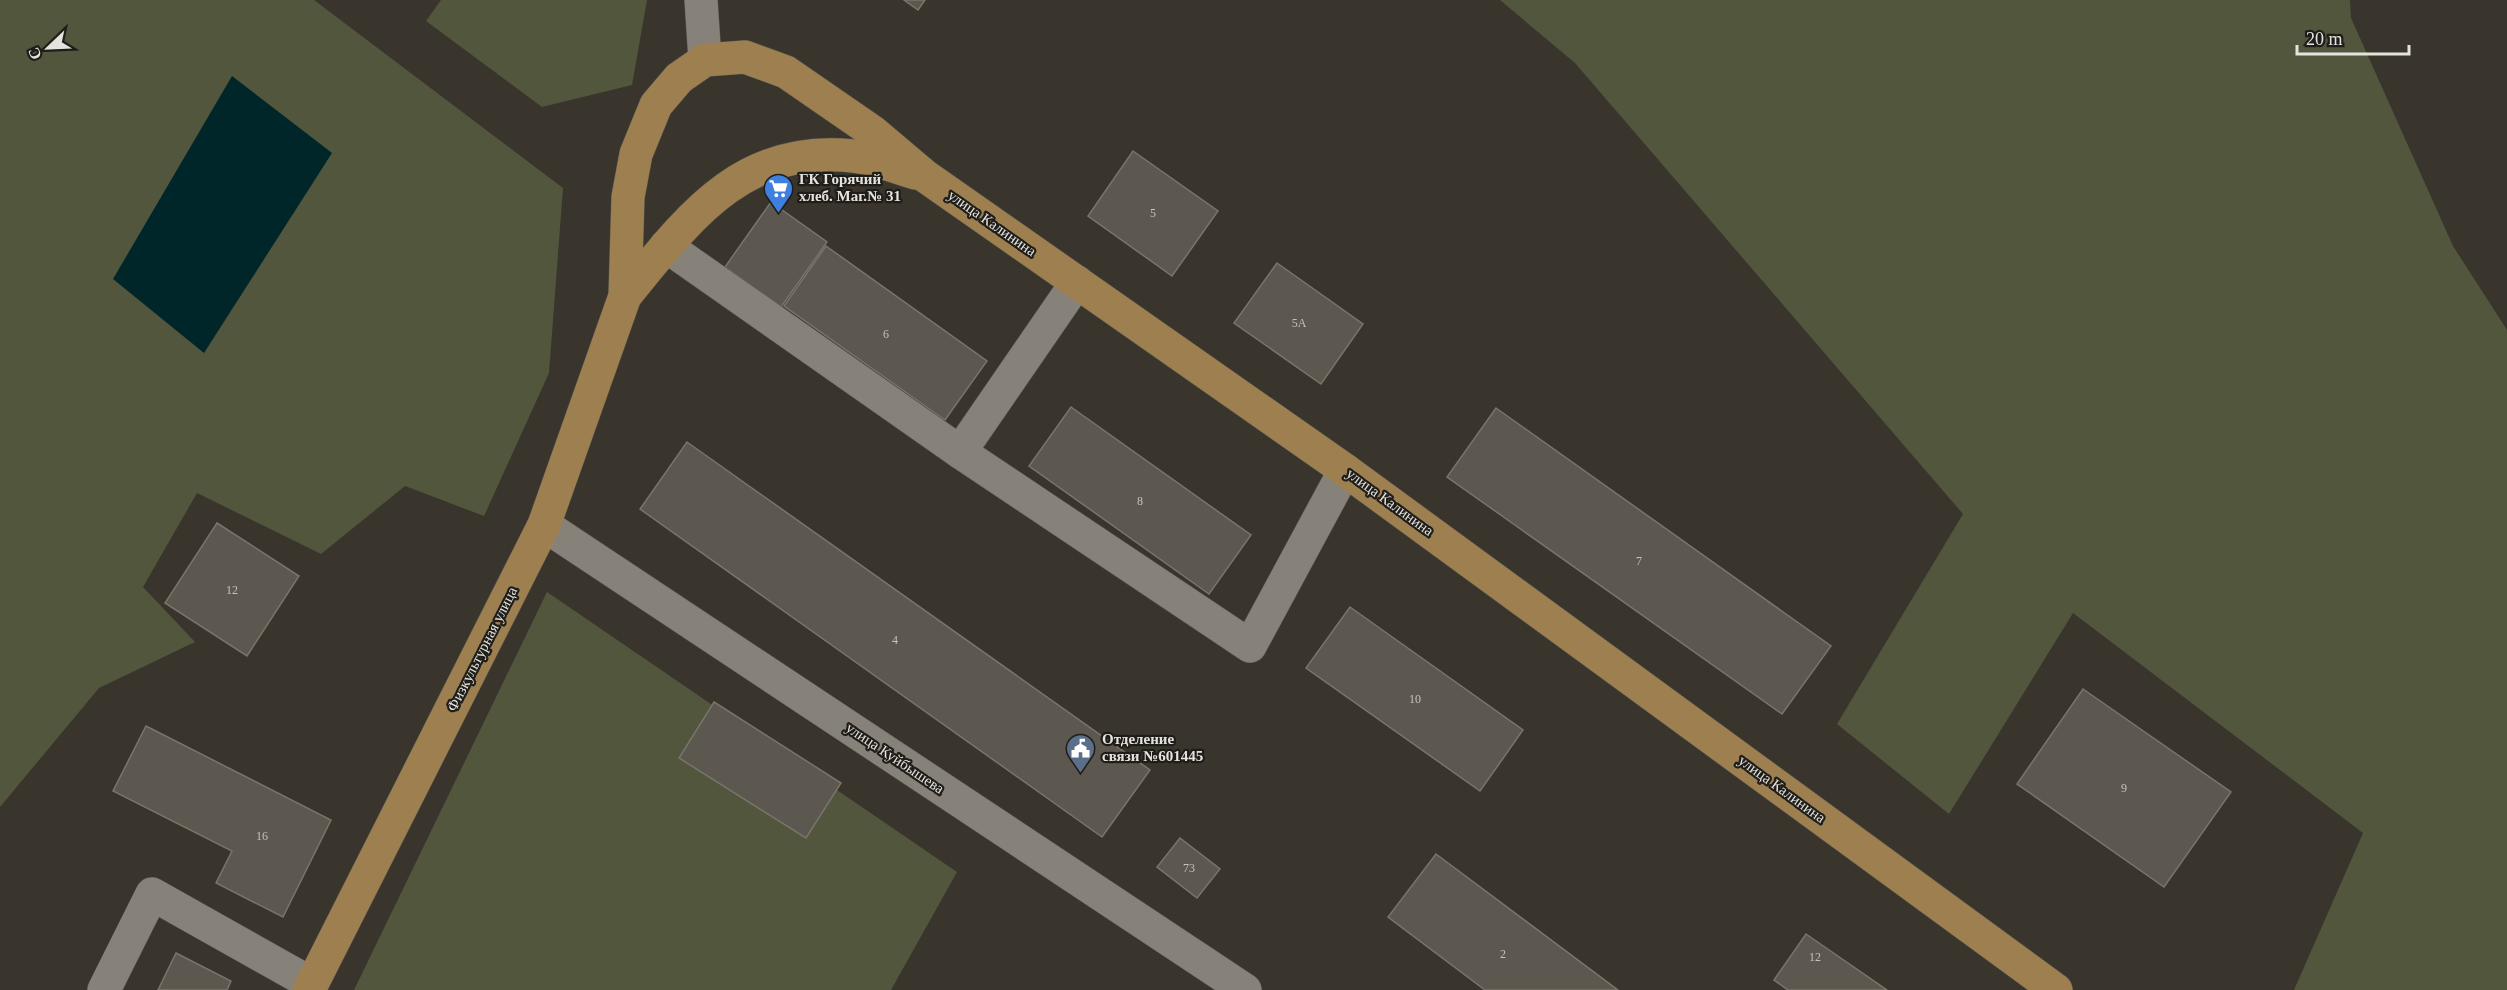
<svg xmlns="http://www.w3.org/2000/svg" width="2507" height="990" viewBox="0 0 2507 990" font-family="'Times New Roman',serif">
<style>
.green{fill:#52563d}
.water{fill:#00262a}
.building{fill:#5c584f;stroke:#79756c;stroke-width:1.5}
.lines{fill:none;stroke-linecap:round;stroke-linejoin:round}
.minor-casing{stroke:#57544d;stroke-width:34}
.major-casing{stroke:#57544d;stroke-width:34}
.minor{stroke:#878279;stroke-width:33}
.major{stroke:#9e8050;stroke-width:33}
.labels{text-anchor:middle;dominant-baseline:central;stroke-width:4.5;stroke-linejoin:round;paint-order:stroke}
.number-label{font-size:12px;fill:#c4c0ba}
.poi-label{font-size:15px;font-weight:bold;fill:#e6e3de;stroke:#1f1d19;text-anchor:start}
.street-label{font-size:15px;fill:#e6e3de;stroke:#1f1d19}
</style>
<rect width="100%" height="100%" fill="#39352d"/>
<g class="green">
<polygon points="0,0 314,0 563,188 549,373 484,516 405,486 321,554 197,493 143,587 195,642 99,688 0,807"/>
<polygon points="441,0 647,0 632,85 542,107 426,21"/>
<polygon points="1500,0 2350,0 2351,18 2453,246 2507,330 2507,990 2294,990 2363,833 2073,613 1949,814 1837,724 1963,514 1575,63"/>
<polygon points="547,592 957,872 891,990 354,990"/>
</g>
<polygon class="water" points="232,76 332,153 204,353 113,279"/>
<g class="building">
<polygon points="904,0 925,0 918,10"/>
<polygon points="1133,151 1218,211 1172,276 1088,216"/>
<polygon points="771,202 827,242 781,307 725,267"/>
<polygon points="826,246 987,361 945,420 784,306"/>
<polygon points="1277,263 1363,324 1321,384 1234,323"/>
<polygon points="1071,407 1251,535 1209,594 1029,466"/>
<polygon points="1496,408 1831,646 1782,714 1447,477"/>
<polygon points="687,442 1150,770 1102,837 640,509"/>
<polygon points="217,523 299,576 247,656 165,603"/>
<polygon points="1350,607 1523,730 1480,791 1306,668"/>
<polygon points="2083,689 2231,792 2164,887 2017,784"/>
<polygon points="714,702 841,783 806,838 679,758"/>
<polygon points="146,726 331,820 283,917 216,883 232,851 113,791"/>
<polygon points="1180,838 1220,869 1197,898 1157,867"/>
<polygon points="1436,854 1618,990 1485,990 1388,917"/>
<polygon points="1806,934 1887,990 1788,990 1774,980"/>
<polygon points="176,953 231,981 227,990 158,990"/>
</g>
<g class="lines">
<defs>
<g id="minor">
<polyline points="701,0 705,60"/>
<polyline points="666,246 960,452 1250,646 1345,470"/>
<polyline points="960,452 1077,282"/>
<polyline points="544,525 1245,990"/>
<polyline points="104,990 152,894 312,984"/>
</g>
<g id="major">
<path d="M625,296C688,219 741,144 853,156C874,158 895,167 915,173"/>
<polyline points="309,990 544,525 625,296 628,197 636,154 656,105 679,78 705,60 745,57 786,72 873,132 925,176 1345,470 2056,990"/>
</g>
</defs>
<use href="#minor" class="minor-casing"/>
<use href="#major" class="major-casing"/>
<use href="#minor" class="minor"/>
<use href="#major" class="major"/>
</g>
<defs>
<symbol id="supermarket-pin" viewBox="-11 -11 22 30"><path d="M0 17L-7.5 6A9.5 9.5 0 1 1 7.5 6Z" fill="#3f7fe0" stroke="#1f1d19"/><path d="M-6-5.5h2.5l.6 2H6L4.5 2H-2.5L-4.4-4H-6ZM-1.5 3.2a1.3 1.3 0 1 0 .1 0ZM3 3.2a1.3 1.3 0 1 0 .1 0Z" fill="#fff"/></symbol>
<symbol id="civic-pin" viewBox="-11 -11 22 30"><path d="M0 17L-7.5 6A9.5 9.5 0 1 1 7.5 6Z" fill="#5c6f8a" stroke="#1f1d19"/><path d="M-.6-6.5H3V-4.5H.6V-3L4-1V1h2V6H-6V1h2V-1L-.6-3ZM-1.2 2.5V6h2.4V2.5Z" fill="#fff"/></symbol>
</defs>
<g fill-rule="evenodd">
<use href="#supermarket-pin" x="762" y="172" width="33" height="45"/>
<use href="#civic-pin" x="1064" y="732" width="33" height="45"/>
</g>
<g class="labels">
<g class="number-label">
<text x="1153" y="213">5</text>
<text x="1299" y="323">5А</text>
<text x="886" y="334">6</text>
<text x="1140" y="501">8</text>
<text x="1639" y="561">7</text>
<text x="232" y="590">12</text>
<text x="895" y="640">4</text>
<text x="1415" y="699">10</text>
<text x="2124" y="788">9</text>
<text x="262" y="836">16</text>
<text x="1189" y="868">73</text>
<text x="1503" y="954">2</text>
<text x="1815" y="957">12</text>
</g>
<g class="poi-label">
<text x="799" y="179">ГК Горячий<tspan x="799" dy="17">хлеб. Маг.№ 31</tspan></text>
<text x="1102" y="739">Отделение<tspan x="1102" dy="17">связи №601445</tspan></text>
</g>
<g class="street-label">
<text transform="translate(992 223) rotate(35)">улица Калинина</text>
<text transform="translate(1390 502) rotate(36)">улица Калинина</text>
<text transform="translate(482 649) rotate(-63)">Физкультурная улица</text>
<text transform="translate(895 758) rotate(34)">улица Куйбышева</text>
<text transform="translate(1782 789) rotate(36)">улица Калинина</text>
</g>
</g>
<g transform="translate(48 48) rotate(247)" stroke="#1f1d19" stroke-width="4.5" paint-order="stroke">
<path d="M0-4.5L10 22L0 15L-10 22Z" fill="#e6e3de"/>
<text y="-9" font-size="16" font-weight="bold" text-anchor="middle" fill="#e6e3de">С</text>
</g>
<path d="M2297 45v9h112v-9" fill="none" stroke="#e6e3de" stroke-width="3"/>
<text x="2306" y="45" font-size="18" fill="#e6e3de" stroke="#1f1d19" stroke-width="4.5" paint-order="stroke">20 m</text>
</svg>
